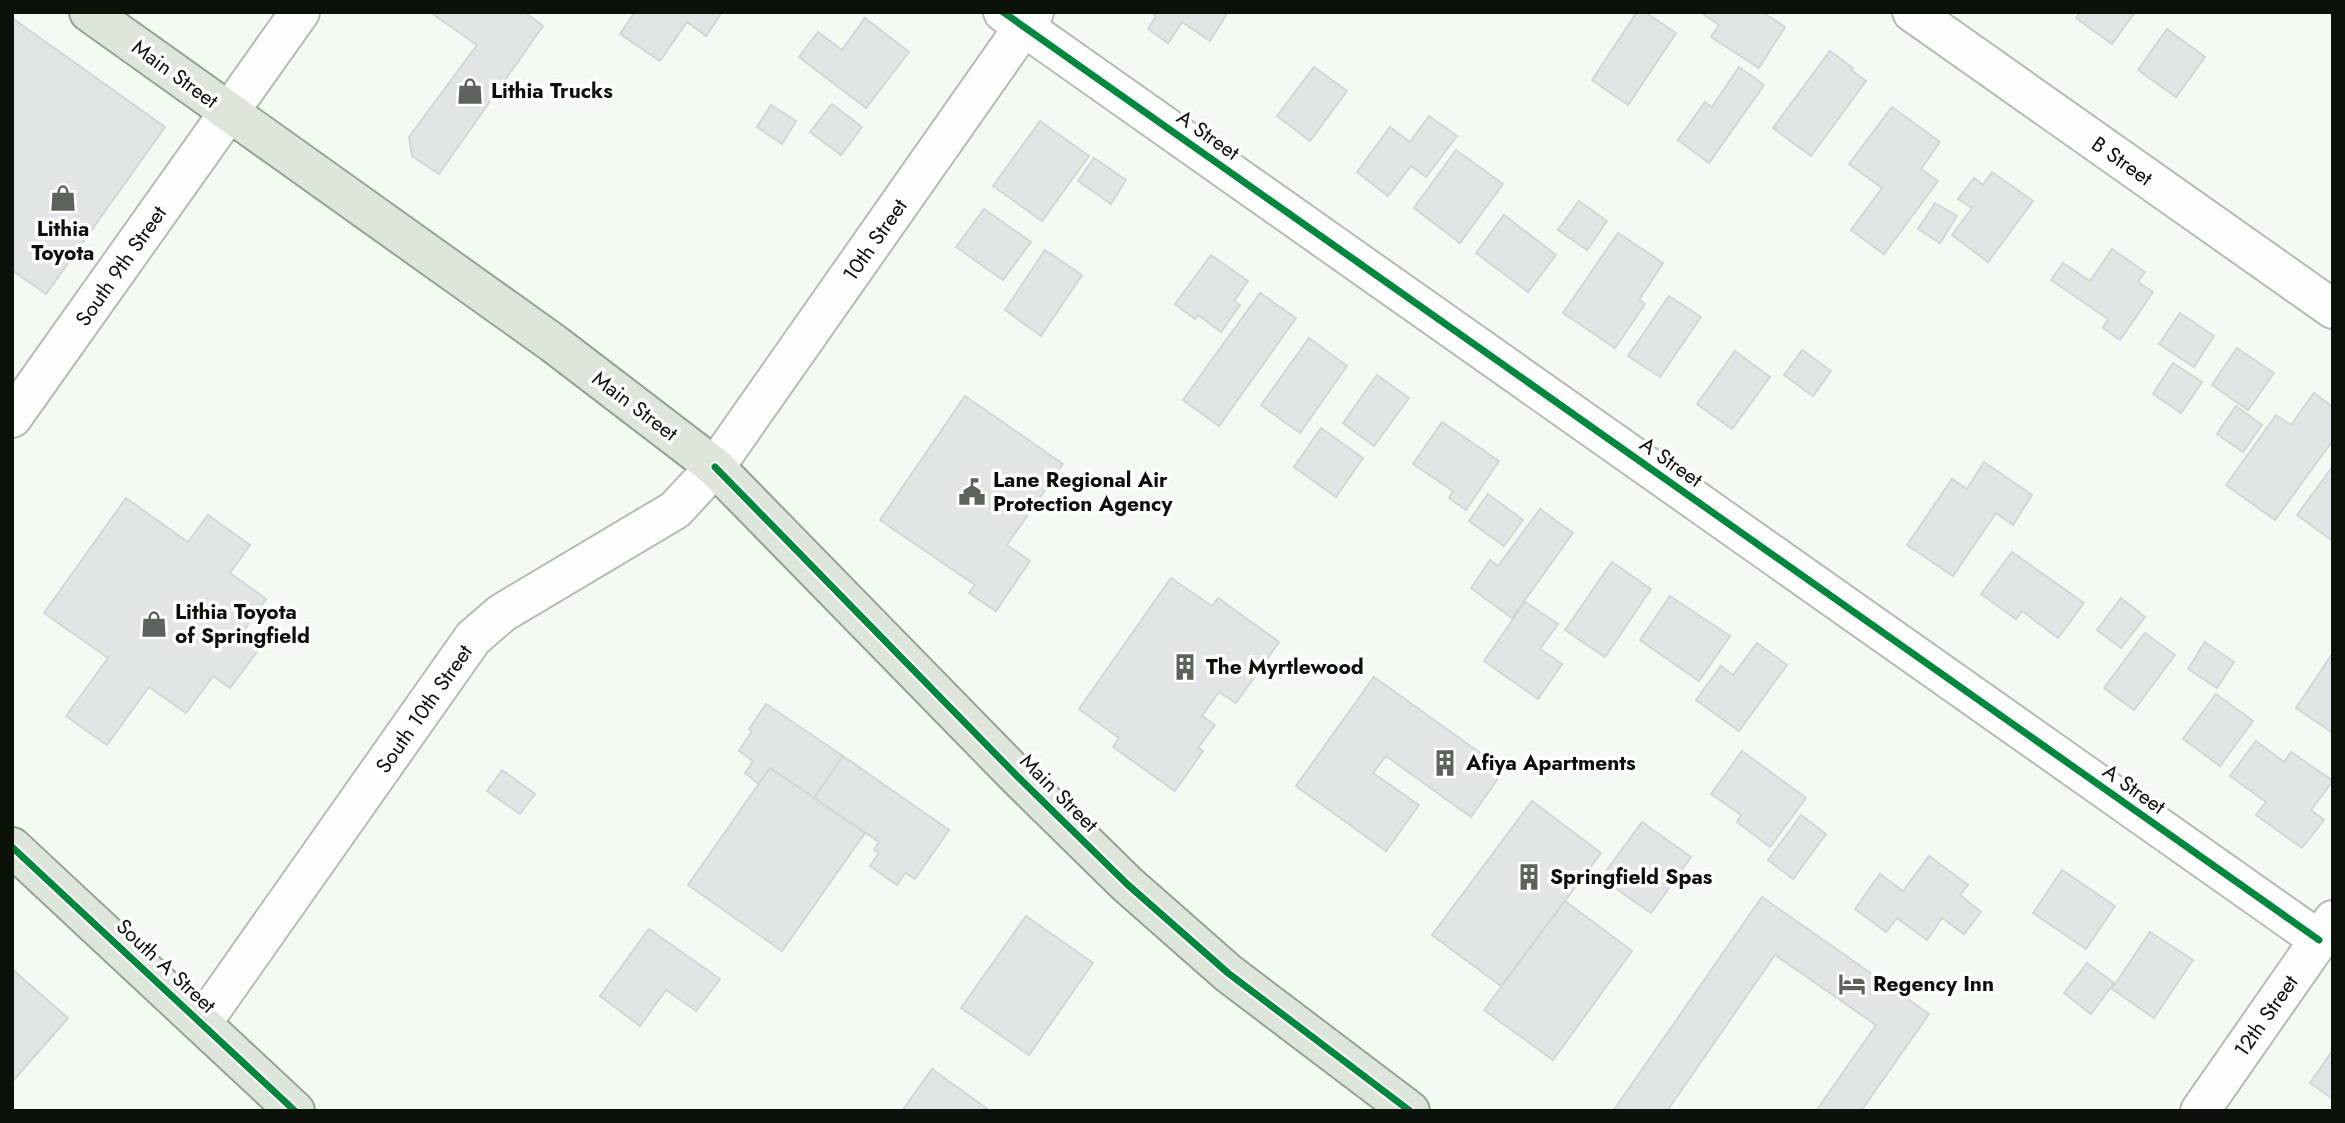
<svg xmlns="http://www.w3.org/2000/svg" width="2345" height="1123" viewBox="0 0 2345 1123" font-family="Jost,sans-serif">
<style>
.building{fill:#e1e5e5;stroke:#d1d7d8;stroke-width:2}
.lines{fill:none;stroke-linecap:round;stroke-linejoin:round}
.minor-casing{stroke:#b5bcb4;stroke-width:42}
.major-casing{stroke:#93a391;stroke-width:42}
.minor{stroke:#fdfefd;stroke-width:38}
.major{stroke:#dee6dc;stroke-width:38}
.cycleway-casing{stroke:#fff;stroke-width:11}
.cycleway{stroke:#00873e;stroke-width:7}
.labels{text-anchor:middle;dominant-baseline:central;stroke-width:7;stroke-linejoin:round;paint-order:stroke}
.street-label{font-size:21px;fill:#0a1109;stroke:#fff}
.poi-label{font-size:21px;font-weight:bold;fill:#0a1109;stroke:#fff;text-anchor:start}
</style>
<rect width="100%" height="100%" fill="#f3faf2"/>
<g class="building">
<polygon points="430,12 524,12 543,26 439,174 412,156 409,137 477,45"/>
<polygon points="635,12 722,12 706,36 687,22 660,61 620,34"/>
<polygon points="1151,12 1228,12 1210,41 1182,22 1168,43 1148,29 1156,16"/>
<polygon points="1637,12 1645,12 1676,33 1628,105 1592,80"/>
<polygon points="1705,12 1762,12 1785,27 1759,68 1711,37 1719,25 1703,14"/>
<polygon points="2080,12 2135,12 2112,44 2076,18"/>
<polygon points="12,18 165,127 46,294 12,270"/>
<polygon points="865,18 909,52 866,108 799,57 818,32 842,50"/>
<polygon points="2167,29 2205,57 2176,97 2138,70"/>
<polygon points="1830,51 1853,68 1851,70 1866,81 1811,156 1773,128"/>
<polygon points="1314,67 1347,91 1310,141 1277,116"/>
<polygon points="1739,67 1764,85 1709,163 1678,140 1705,102 1712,107"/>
<polygon points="832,104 862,127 841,155 810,132"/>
<polygon points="771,105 796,121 782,144 757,127"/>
<polygon points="1892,107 1940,142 1921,169 1938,181 1884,254 1851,230 1882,188 1849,164"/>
<polygon points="1429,116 1457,136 1426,177 1411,166 1388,196 1357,172 1390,127 1410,142"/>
<polygon points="1040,121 1089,156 1042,221 993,186"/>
<polygon points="1456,150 1503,184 1460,243 1414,208"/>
<polygon points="1094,158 1126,180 1111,204 1078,181"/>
<polygon points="1992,172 2033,201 1988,262 1952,235 1972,208 1958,199 1974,178 1983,185"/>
<polygon points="1579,201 1607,221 1587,250 1558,230"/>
<polygon points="1935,203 1957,216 1940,243 1918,229"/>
<polygon points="984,209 1031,242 1003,280 956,247"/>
<polygon points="1504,215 1556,255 1528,292 1476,253"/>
<polygon points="1618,233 1663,263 1639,300 1645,304 1615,348 1563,313"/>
<polygon points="2112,249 2145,272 2138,282 2153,292 2120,340 2103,328 2108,319 2051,280 2063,263 2090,281"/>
<polygon points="1045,250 1082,275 1041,336 1005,310"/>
<polygon points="1211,255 1248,281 1234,301 1240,305 1221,332 1198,315 1195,319 1175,304"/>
<polygon points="1260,293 1296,318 1219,426 1183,400"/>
<polygon points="1669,296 1701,317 1660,377 1628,356"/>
<polygon points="2180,313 2214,336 2194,367 2159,344"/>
<polygon points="1309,338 1347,366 1300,433 1261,405"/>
<polygon points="2237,348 2274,373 2248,410 2212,385"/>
<polygon points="1802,350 1831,371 1813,396 1784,375"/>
<polygon points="1735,351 1770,377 1732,429 1697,404"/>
<polygon points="2173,363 2202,382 2181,413 2153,394"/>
<polygon points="1377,375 1409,398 1374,446 1343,423"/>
<polygon points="2314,393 2333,407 2333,440 2275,520 2226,485 2276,415 2291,425"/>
<polygon points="965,396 1063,464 1007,545 1030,561 996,611 969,593 975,585 880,520"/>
<polygon points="2236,406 2262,425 2243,452 2217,434"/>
<polygon points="1442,422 1499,461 1466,510 1449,498 1453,491 1413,464"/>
<polygon points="1321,428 1363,458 1336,497 1294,467"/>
<polygon points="1984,462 2032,495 2013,525 1996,513 1953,576 1907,545 1952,479 1967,489"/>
<polygon points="2333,466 2333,541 2297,515"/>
<polygon points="1488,494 1523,520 1504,546 1469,521"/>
<polygon points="126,498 188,542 208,515 250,545 230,573 266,599 240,636 259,649 230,688 213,676 186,713 149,687 107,745 66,716 108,658 44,613"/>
<polygon points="1540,509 1573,533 1512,618 1471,588 1490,560 1498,566"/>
<polygon points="2012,552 2084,603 2058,638 2022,611 2016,619 1981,594"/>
<polygon points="1612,562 1651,589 1605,657 1565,630"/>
<polygon points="1171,578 1212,606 1218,598 1279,642 1236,703 1219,692 1202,716 1215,725 1198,748 1203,751 1175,791 1113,747 1119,738 1079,709"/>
<polygon points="1670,596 1730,636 1699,681 1640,640"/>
<polygon points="2121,598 2145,617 2121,648 2097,630"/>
<polygon points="1525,602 1558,624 1540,649 1562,664 1538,699 1484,661"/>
<polygon points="2145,633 2175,655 2134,710 2104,688"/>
<polygon points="2205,642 2234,662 2217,688 2188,669"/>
<polygon points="1757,643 1787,665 1739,731 1696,700 1721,666 1733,675"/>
<polygon points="2332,654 2333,654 2333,733 2296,708"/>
<polygon points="1374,677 1504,770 1471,817 1386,756 1373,773 1419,805 1386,851 1296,786"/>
<polygon points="2216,694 2253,721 2220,766 2183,739"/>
<polygon points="766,704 843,756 814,798 770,768 759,784 745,773 753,761 739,751 752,731 749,729"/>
<polygon points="2256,741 2284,762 2291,752 2333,781 2311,810 2324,820 2302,848 2256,815 2266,802 2230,776"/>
<polygon points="1742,751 1806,798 1770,847 1737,822 1741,815 1711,794"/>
<polygon points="843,756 949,830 915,879 905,873 897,885 870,866 879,853 874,850 879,842 814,798"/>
<polygon points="770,768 865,833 782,951 688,885"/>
<polygon points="502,770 535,794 520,814 487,791"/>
<polygon points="1532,801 1601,853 1501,986 1432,935"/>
<polygon points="1801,815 1826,834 1793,879 1768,860"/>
<polygon points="1642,822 1691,857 1651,913 1601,878"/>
<polygon points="1929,856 1968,885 1960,895 1981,912 1964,934 1942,918 1927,940 1897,918 1886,932 1855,909 1880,874 1903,891"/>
<polygon points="2062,870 2115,906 2086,949 2033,913"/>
<polygon points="1762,897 1929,1014 1861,1111 1816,1111 1876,1025 1775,955 1667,1111 1613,1111"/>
<polygon points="1565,901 1632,951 1553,1060 1484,1010"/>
<polygon points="1026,916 1093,963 1029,1055 961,1008"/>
<polygon points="649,929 720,979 696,1011 666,990 640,1026 600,996"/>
<polygon points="2150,932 2193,960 2154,1018 2112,989"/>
<polygon points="2087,963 2114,983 2091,1014 2064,993"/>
<polygon points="12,969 68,1018 12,1082"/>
<polygon points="2333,1050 2333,1099 2310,1083"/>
<polygon points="932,1069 990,1111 902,1111"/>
</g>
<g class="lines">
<defs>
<g id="minor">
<polyline points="1003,12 2319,940"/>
<polyline points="1912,12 2333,309"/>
<polyline points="12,418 300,12"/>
<polyline points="202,1023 473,638 502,613 675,510 715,467 1034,12"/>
<polyline points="2200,1111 2333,920"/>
</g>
<g id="major">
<polyline points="89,12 553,343 715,467 1017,776 1127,884 1228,973 1410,1111"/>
<polyline points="12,847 295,1111"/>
</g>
</defs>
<use href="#minor" class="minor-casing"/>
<use href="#major" class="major-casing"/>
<use href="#minor" class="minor"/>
<use href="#major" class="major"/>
<defs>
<g id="cycleway">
<polyline points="1003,12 2319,940"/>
<polyline points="715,467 1017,776 1127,884 1228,973 1410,1111"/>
<polyline points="12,847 295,1111"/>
</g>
</defs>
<use href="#cycleway" class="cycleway-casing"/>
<use href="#cycleway" class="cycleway"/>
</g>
<defs>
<symbol id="shop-bare" viewBox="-9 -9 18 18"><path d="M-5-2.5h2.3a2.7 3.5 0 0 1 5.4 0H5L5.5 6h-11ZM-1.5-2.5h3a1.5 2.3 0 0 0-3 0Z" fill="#5c635b" stroke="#fff" stroke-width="2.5" paint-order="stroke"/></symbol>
<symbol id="civic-bare" viewBox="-9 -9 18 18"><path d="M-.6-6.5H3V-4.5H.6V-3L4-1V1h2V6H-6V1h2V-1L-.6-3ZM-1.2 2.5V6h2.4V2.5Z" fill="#5c635b" stroke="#fff" stroke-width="2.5" paint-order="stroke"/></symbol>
<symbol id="building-bare" viewBox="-9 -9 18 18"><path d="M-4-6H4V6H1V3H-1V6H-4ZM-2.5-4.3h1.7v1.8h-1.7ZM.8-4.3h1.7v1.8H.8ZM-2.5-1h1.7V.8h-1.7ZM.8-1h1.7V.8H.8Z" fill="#5c635b" stroke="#fff" stroke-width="2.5" paint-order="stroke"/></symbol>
<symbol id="hotel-bare" viewBox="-9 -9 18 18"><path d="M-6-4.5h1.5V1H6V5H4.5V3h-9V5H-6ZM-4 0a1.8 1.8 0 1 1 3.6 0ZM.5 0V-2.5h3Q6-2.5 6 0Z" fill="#5c635b" stroke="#fff" stroke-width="2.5" paint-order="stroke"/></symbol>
</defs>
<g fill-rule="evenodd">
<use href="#shop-bare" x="451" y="72" width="38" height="38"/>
<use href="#shop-bare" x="44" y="179" width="38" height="38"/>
<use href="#civic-bare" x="953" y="473" width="38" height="38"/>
<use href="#shop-bare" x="135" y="605" width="38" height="38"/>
<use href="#building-bare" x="1166" y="648" width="38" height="38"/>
<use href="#building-bare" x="1426" y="744" width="38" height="38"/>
<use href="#building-bare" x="1510" y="858" width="38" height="38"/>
<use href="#hotel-bare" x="1833" y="965" width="38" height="38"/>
</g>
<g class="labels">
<g class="street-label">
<text transform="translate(175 74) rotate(36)">Main Street</text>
<text transform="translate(1208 135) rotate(35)">A Street</text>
<text transform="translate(2122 161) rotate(35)">B Street</text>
<text transform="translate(875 240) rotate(-55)">10th Street</text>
<text transform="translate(121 266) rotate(-55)">South 9th Street</text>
<text transform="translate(635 406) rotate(37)">Main Street</text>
<text transform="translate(1671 462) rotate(35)">A Street</text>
<text transform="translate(424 709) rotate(-55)">South 10th Street</text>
<text transform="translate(2134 789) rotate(35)">A Street</text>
<text transform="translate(1059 793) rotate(45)">Main Street</text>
<text transform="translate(166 966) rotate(43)">South A Street</text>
<text transform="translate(2266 1016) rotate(-55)">12th Street</text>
</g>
<g class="poi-label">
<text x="491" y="91">Lithia Trucks</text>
<text x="63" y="229" text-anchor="middle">Lithia<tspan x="63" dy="24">Toyota</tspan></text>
<text x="993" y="480">Lane Regional Air<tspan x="993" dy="24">Protection Agency</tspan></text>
<text x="175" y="612">Lithia Toyota<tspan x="175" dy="24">of Springfield</tspan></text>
<text x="1206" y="667">The Myrtlewood</text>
<text x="1466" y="763">Afiya Apartments</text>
<text x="1550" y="877">Springfield Spas</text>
<text x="1873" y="984">Regency Inn</text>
</g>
</g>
<rect width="2345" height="1123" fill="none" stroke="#0a1109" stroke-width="28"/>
</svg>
